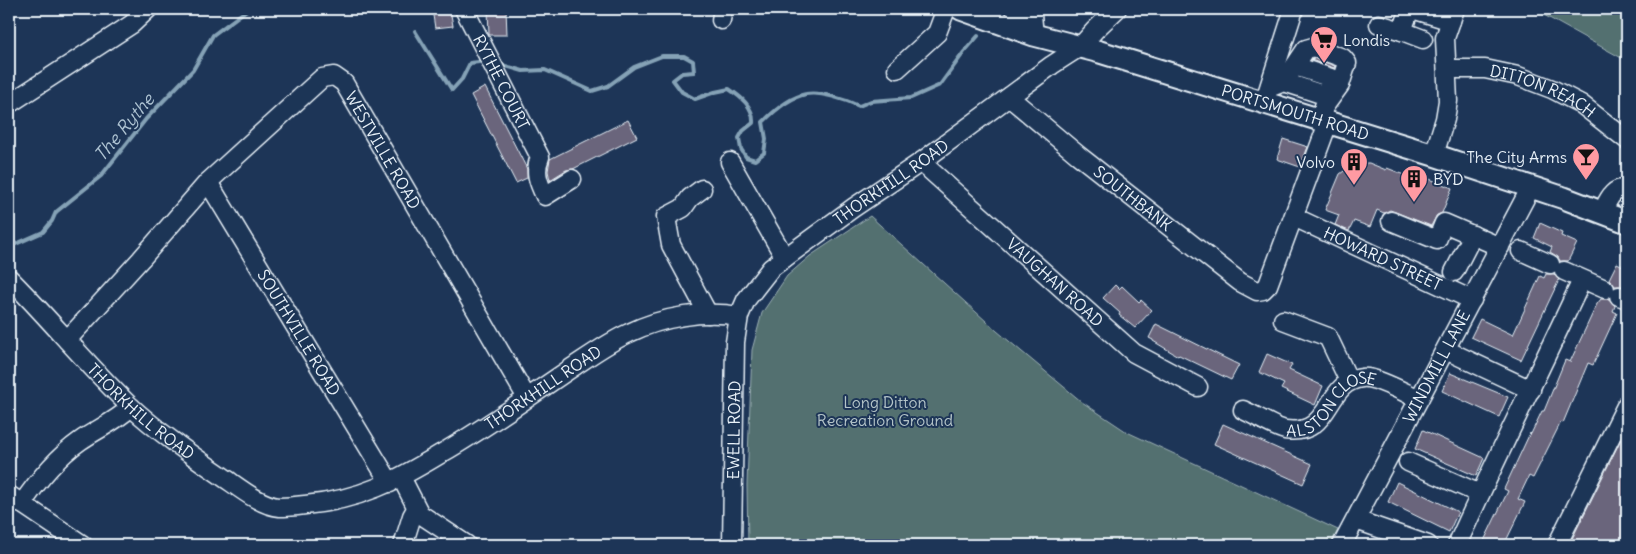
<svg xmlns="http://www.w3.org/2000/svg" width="1636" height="554" viewBox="0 0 1636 554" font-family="Delius,sans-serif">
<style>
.green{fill:#527070;stroke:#9db0b4}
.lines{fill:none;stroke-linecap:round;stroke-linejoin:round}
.stream{stroke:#85a2b6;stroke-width:4}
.building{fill:#6b657b;stroke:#e8f1f8}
.minor-casing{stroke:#e8f1f8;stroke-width:21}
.major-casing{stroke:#e8f1f8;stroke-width:25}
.minor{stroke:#1d3557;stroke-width:18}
.major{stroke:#1d3557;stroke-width:21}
.labels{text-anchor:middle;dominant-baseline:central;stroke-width:4;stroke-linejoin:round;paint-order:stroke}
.poi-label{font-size:16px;fill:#e8f1f8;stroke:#1d3557;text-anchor:start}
.street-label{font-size:16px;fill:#e8f1f8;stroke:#1d3557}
.park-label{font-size:16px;fill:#b4c4c8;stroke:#1d3557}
.water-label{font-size:18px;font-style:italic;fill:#aec3d2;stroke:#1d3557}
</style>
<rect width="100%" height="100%" fill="#1d3557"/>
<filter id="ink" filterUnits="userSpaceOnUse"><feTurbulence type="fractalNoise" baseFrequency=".02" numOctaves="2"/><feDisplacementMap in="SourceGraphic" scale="10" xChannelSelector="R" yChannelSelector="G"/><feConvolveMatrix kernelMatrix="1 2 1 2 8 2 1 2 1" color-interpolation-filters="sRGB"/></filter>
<g filter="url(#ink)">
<g class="green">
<polygon points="1533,9 1611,9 1627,18 1627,61"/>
<polygon points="870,216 997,331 1082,402 1127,432 1338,530 1330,545 748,545 747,485 752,350 762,313 787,276 810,256"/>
</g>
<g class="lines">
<g class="stream">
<polyline points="415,31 452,90 462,79 470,63 479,62"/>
<path d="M502,65L523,71L545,70L592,91L608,86L634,67L662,56H684L693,61L694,72L682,73L673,80L682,92L695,99L715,92L729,89C741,97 754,107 753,123L743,131L739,138L741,149L746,157L755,160L764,153L766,139L763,122C774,111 790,97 806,94C820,91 846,100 859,106L871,101L911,98L940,85L964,52L978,36"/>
<polyline points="9,247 43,232 52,221 56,212 101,176 146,119 193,70 213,35 248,9"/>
</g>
</g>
<g class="building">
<polygon points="432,9 450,9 453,26 435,28"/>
<polygon points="488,9 506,9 507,35 489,35"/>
<polygon points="1313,58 1335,66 1334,68 1311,60"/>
<polygon points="485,87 527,169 527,178 516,183 471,95"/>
<polygon points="628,120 637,137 573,169 566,170 550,180 548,171 550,159"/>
<polygon points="1283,139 1308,147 1300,167 1277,159"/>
<polygon points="1359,163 1369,163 1386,170 1387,168 1410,177 1412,172 1452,188 1442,213 1437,215 1431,226 1390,210 1384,213 1377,210 1370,227 1354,221 1349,231 1335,225 1339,215 1325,210 1340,174 1352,165"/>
<polygon points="1540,223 1562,233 1561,236 1577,243 1568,261 1560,261 1558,257 1550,252 1552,247 1534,238"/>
<polygon points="1617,263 1627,268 1627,288 1622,286 1615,286 1609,279"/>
<polygon points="1546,274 1554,274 1559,280 1521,360 1471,337 1480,319 1513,335 1540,276 1544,278"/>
<polygon points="1115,285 1119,289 1122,286 1139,302 1141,300 1152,310 1135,328 1119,315 1120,313 1103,298"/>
<polygon points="1601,299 1609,299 1615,306 1613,311 1617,313 1593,365 1588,363 1563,423 1561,422 1533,478 1529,476 1518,499 1525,502 1504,545 1482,545 1508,491 1504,489 1530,433 1531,434 1542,411 1544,411 1565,360 1570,362 1597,304"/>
<polygon points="1156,324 1239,365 1231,380 1179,355 1178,356 1153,341 1153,340 1149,338"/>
<polygon points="1267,354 1292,365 1289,370 1323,386 1315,405 1281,389 1284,384 1259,372"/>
<polygon points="1450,373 1508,397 1499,417 1442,391"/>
<polygon points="1223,424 1312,464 1303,484 1214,444"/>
<polygon points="1627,427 1627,545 1569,545"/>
<polygon points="1423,430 1484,458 1476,476 1415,449"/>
<polygon points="1397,482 1458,512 1449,532 1388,502"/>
</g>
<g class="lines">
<defs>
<g id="minor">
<path id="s1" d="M464,9L540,157C534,171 538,182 545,196L572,179"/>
<polyline points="1015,9 1032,15 1034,35"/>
<polyline points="1412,9 1451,21"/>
<polyline points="721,20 723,9"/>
<polyline points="1379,24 1402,31 1410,9"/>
<polyline points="1402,31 1423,39"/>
<polyline points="1295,66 1331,78 1328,89"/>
<polyline points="897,69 937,33 946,9"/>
<path id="s2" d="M1448,69H1485L1518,76L1552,89L1581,104L1627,140"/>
<polyline points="1284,82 1306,49 1313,47 1343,58 1347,63 1340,85 1324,107"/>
<polyline points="1274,86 1284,82 1327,96 1323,110"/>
<path id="s3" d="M1009,97L1078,155L1240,282L1257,291L1263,290L1268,285L1328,123"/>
<polyline points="1264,103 1294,9"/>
<polyline points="9,104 132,24 148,9"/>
<polyline points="1434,155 1445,119 1448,101 1445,38 1455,9"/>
<polyline points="730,162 785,258"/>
<path id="s4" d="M921,162L1134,353L1198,387"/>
<path id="s5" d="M208,182L390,483"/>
<polyline points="702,189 690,198 683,208 666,217 671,245 708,314"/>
<path d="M1602,212C1608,201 1612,187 1627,189"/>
<path id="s6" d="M1294,217L1472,300"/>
<polyline points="1391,221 1437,240 1444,223 1500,247"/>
<polyline points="1521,251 1550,264"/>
<polyline points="1564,271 1605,289"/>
<polyline points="1454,272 1473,235"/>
<path id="s7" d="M9,278C50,319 87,365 129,405C157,431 190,454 222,476C237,486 261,506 279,507C288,507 297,506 305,505C360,500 396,481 442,453C487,427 530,396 573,367C591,355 609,342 629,333C662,317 703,310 739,316"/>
<polyline points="1619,296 1627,299"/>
<polyline points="1283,320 1328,337 1349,381"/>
<path id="s8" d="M67,340L141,259L208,182L322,78L334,76L344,83L527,398"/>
<polyline points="1446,350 1531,390"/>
<path id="s9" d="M1243,410C1253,414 1275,428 1285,430C1333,437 1324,382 1362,378C1375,376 1407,394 1419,399"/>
<polyline points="1408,462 1480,494"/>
<polyline points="401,477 420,514 467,545"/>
<polyline points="9,495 83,545"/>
<path d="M22,504C38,480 56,458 80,441C97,429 115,422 131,407"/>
<polyline points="1356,520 1428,545"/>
<polyline points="403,545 412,516 416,509"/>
<path id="s10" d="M732,545L735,342L739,316L746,300L771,268L853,208L921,162L1052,65L1080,47L1095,30L1117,9"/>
<path id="s11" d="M1342,545L1531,187"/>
<path d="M1457,545C1497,456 1541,368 1582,280"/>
<polyline points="1557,545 1627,404"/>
</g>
<g id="major">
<path id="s12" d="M961,9L1034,35L1100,52L1434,155L1564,198L1627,222"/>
</g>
</defs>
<use href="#minor" class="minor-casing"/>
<use href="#major" class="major-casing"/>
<use href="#minor" class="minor"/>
<use href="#major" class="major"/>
</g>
</g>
<defs>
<symbol id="supermarket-pin" viewBox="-11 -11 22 30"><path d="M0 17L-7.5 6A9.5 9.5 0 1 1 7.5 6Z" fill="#ff9aa2" stroke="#1d3557"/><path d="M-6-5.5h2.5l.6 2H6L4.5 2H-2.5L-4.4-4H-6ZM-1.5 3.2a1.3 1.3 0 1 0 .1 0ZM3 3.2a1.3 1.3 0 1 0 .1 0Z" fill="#111"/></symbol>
<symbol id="bar-pin" viewBox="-11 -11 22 30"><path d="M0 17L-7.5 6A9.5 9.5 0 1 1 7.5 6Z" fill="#ff9aa2" stroke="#1d3557"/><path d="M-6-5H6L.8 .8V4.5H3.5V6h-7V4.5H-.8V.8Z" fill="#111"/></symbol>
<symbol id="building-pin" viewBox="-11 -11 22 30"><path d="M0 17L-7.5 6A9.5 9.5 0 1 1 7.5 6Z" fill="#ff9aa2" stroke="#1d3557"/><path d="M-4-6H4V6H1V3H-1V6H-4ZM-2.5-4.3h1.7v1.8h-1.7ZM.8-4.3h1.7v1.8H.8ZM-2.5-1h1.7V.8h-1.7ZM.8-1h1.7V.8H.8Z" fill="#111"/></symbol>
</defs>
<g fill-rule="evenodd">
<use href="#supermarket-pin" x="1308" y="24" width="32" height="43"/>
<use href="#bar-pin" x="1570" y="141" width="32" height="43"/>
<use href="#building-pin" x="1338" y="146" width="32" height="43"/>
<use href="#building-pin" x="1398" y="163" width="32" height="43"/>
</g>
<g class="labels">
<g class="poi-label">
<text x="1343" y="40">Londis</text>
<text x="1567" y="157" text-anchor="end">The City Arms</text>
<text x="1335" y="162" text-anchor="end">Volvo</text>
<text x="1433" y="179">BYD</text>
</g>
<g class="street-label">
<text stroke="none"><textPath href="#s1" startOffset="82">RYTHE COURT</textPath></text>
<text stroke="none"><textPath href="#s2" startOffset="99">DITTON REACH</textPath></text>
<text stroke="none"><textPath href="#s12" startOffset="350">PORTSMOUTH ROAD</textPath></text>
<text stroke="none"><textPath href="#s8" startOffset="468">WESTVILLE ROAD</textPath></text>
<text stroke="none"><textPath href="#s10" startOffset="435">THORKHILL ROAD</textPath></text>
<text stroke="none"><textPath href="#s3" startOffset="160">SOUTHBANK</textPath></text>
<text stroke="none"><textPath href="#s6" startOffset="98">HOWARD STREET</textPath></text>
<text stroke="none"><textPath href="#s4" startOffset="180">VAUGHAN ROAD</textPath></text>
<text stroke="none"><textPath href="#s5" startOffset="176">SOUTHVILLE ROAD</textPath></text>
<text stroke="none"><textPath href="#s11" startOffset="202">WINDMILL LANE</textPath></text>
<text stroke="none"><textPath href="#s7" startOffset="652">THORKHILL ROAD</textPath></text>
<text stroke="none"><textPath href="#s9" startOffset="104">ALSTON CLOSE</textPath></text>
<text stroke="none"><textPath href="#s7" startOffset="188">THORKHILL ROAD</textPath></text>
<text stroke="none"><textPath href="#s10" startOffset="115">EWELL ROAD</textPath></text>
</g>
<g class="park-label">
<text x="885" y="402">Long Ditton<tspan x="885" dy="18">Recreation Ground</tspan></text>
</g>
<g class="water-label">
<text transform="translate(124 127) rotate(-50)">The Rythe</text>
</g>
</g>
<rect width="1636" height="554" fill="none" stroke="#1d3557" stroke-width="30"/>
<rect x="15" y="15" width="1606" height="524" fill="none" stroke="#e8f1f8" stroke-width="2" filter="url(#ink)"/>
</svg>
